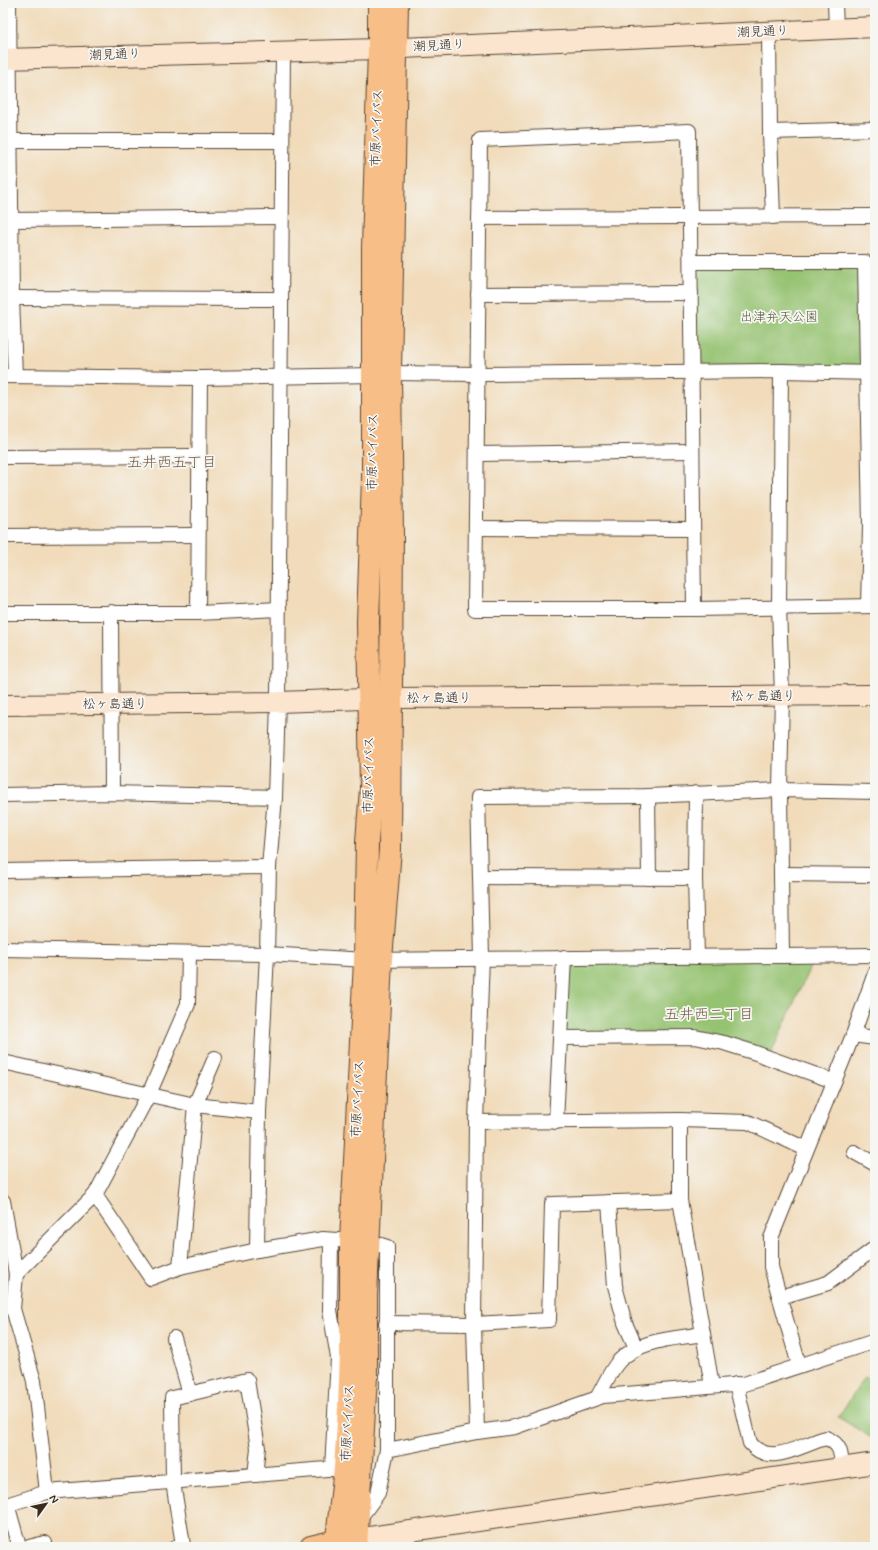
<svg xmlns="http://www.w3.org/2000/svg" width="878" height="1550" viewBox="0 0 878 1550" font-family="Mynerve,'Klee One',sans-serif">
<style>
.green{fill:#96c372;stroke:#687648}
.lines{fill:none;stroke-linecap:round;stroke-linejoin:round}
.street-casing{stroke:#564535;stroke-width:16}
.secondary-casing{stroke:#564535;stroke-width:22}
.primary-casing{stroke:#564535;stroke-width:24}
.highway-casing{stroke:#564535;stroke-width:24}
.street{stroke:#fff;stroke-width:14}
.secondary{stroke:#fce5cf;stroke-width:20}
.primary{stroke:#f7be88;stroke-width:22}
.highway{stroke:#f7be88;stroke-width:22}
.labels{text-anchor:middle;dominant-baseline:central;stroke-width:3.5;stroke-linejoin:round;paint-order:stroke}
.street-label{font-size:13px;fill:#3b2a1e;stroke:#f6f6f2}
.park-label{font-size:13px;fill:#565837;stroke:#f6f6f2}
.quarter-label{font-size:15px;fill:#755c46;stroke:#f6f6f2}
</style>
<rect width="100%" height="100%" fill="#f6f6f2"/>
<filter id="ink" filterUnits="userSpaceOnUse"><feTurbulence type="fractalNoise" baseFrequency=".025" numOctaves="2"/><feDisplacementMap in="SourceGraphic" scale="8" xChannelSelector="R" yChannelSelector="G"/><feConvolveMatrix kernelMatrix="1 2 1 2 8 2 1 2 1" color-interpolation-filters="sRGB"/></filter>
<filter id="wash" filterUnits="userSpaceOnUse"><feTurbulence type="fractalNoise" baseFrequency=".012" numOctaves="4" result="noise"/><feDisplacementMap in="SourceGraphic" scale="16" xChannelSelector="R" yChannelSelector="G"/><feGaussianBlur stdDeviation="0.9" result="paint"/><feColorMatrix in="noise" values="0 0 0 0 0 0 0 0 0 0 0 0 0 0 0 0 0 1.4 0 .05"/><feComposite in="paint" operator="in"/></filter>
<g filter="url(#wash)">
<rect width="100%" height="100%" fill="#f1dbba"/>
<g class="green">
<polygon points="691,262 865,262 868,374 692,372"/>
<polygon points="815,956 769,1058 724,1043 561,1038 564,957"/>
<polygon points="865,1377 875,1381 875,1440 838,1417"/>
</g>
</g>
<g filter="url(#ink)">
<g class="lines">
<defs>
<g id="street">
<polyline points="9,3 12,298 15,376"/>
<polyline points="835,3 836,29"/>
<polyline points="769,31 770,132 773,217"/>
<polyline points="770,132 875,129"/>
<polyline points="3,141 282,141"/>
<polyline points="479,218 875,216"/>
<polyline points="11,220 281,217"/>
<polyline points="691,262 865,262 870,526 868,606"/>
<polyline points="478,294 691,293"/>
<polyline points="12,298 281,299"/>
<polyline points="781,371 779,607 782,695 780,790 782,956"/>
<polyline points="390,373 478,374 781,371 875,373"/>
<polyline points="3,376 200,378 374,375"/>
<polyline points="477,454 692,451"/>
<polyline points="3,457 199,456"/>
<polyline points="476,528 693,529"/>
<polyline points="3,536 198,535"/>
<polyline points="694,609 689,131 480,140 475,609 694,609 875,606"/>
<polyline points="111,612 112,793"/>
<polyline points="3,613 198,613 279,609"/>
<polyline points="198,613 200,378"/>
<polyline points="696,793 695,878 697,957"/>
<polyline points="3,795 112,793 275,797"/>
<polyline points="648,796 649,878"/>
<polyline points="3,871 269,867"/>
<polyline points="781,874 875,875"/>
<polyline points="481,877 695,878"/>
<polyline points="3,949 267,954 365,960 875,955"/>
<polyline points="853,1035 875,1038"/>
<polyline points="561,1038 695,1037 724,1043 753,1052 833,1081"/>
<polyline points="3,1062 195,1105 259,1112"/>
<polyline points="680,1120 680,1200 712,1386"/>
<polyline points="476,1122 680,1120 748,1122 806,1149"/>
<polyline points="556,1122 564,957"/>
<polyline points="854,1152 875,1164"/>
<polyline points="95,1195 151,1278 180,1267 257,1250 323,1239 351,1241"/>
<polyline points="3,1201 16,1274 13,1309 34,1381 47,1492"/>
<polyline points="609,1202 615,1286 625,1323 636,1348"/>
<polyline points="331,1240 330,1310 338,1358 332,1469"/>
<polyline points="257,1250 259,1112 267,954 269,867 275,797 278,702 283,50"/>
<polyline points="180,1267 195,1105 215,1058"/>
<polyline points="16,1274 95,1195 149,1094 188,1004 189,953"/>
<polyline points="780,1297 828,1283 875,1248"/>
<polyline points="386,1323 474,1324 549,1320 552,1204 680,1200"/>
<polyline points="174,1338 190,1394"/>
<polyline points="799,1365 771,1267 771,1238 853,1035 875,973"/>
<path d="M736,1384L750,1443C770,1468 802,1444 826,1438C841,1444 841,1453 842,1468"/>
<path d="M597,1398C604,1386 610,1371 619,1361C641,1339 673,1339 703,1334"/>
<polyline points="477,1432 474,1324 476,1122 482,957 478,797 648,796 780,790 875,792"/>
<polyline points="387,1450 477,1432 515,1427 603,1396 744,1384 875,1341"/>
<polyline points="7,1504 19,1547"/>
<polyline points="3,1506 47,1492 351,1467"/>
<polyline points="359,1519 378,1493 387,1450 387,1247 368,1241"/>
<polyline points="29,1547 45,1543"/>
<polyline points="176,1547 183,1545 173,1482 172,1398 247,1380 258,1448 255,1475"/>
</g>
<g id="secondary">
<polyline points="3,59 379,49 875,27"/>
<polyline points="3,705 278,702 392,698 875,695"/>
<polyline points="356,1539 875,1463"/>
</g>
<polyline id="primary" points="311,1547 336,1541 355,1540"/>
<g id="highway">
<polyline points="336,1547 345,1468 349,1407 351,1353 351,1241 365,960 367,842 371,788 368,622 373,478 373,247 379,49 379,3"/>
<polyline points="356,1547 366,1377 366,1296 381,959 390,850 392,534 390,373 397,3"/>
</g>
</defs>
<use href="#street" class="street-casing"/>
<use href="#secondary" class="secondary-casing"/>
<use href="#primary" class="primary-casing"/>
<use href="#highway" class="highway-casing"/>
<use href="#street" class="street"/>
<use href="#secondary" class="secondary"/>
<use href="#primary" class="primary"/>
<use href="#highway" class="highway"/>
</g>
</g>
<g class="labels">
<g class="street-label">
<text transform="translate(763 32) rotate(-2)">潮見通り</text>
<text transform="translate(439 46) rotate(-3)">潮見通り</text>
<text transform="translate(115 55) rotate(-2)">潮見通り</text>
<text transform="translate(377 128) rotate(-88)">市原バイパス</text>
<text transform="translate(373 452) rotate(-89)">市原バイパス</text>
<text x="763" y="696">松ヶ島通り</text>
<text x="439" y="698">松ヶ島通り</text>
<text x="115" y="704">松ヶ島通り</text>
<text transform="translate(369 775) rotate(-89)">市原バイパス</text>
<text transform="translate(358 1099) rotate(-87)">市原バイパス</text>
<text transform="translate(348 1423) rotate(-87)">市原バイパス</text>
</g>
<g class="park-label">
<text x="779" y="317">出津弁天公園</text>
</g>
<g class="quarter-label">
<text x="172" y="463">五井西五丁目</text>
<text x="709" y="1015">五井西二丁目</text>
</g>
</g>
<rect width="878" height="1550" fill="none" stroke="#f6f6f2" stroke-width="16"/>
<g transform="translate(46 1504) rotate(57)" stroke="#f6f6f2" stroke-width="3" paint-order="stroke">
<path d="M0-3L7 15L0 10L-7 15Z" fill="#3b2a1e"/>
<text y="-6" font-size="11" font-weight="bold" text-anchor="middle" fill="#3b2a1e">N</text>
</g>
</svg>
